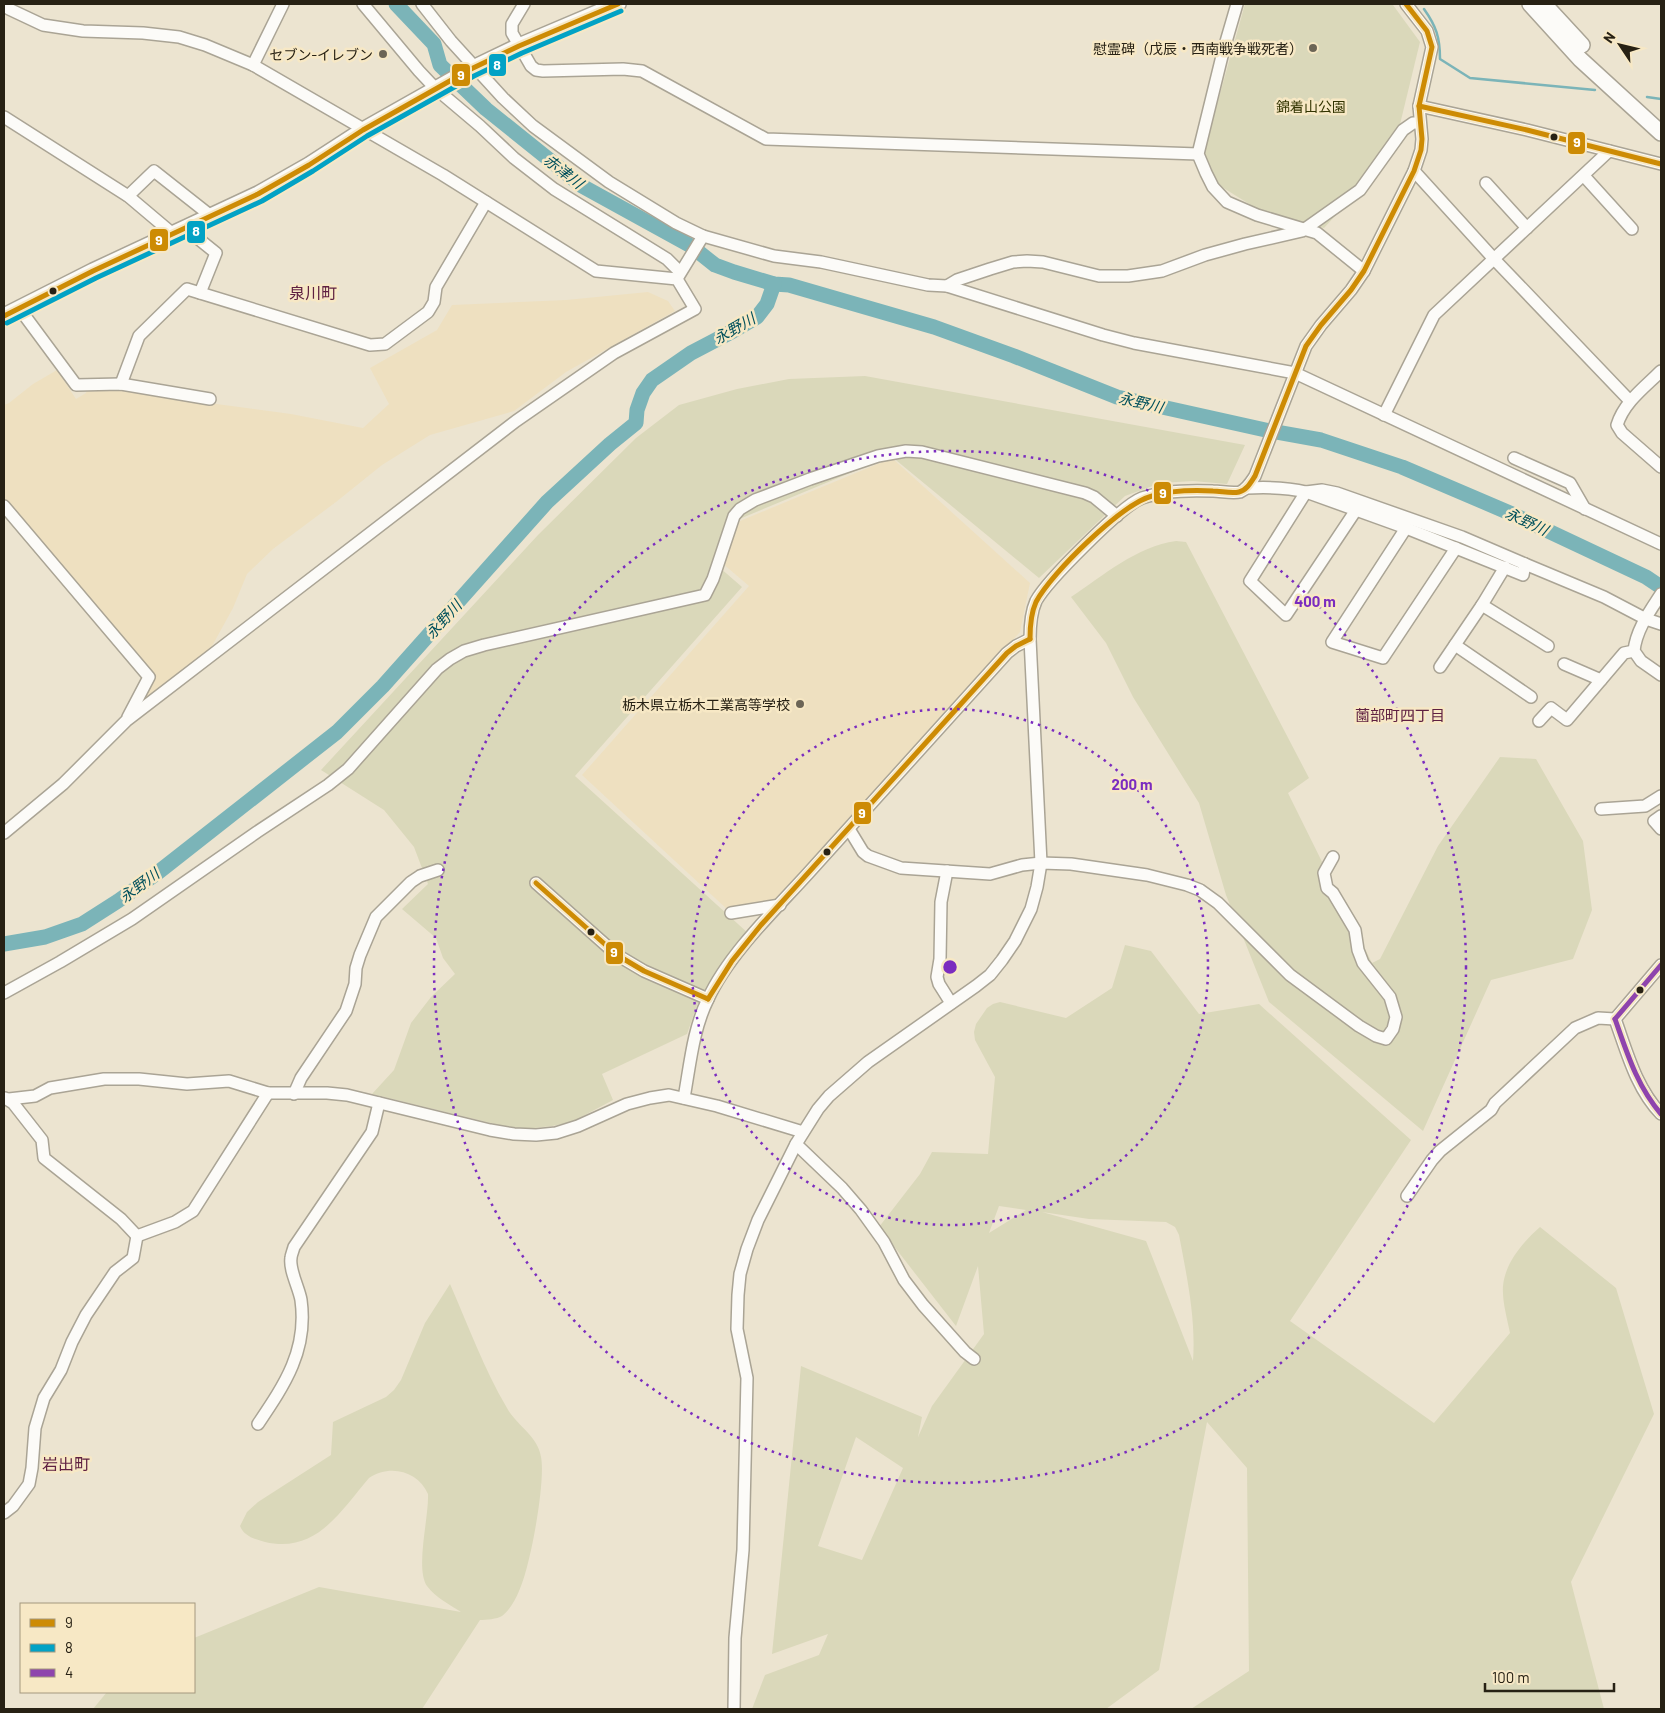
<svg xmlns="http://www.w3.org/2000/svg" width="1665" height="1713" viewBox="0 0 1665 1713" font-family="Barlow,'Noto Sans JP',sans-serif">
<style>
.built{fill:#eee0c0}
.green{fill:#dad8ba;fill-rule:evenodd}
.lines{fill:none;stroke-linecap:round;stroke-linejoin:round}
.stream{stroke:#7bb4b8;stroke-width:2.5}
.river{stroke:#7bb4b8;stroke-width:15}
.minor-casing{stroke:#aaa495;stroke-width:14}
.major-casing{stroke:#aaa495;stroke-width:18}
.minor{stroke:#fcfbf8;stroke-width:11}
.major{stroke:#fcfbf8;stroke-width:15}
.bus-1-casing{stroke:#f7e8c5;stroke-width:9}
.bus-2-casing{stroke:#f7e8c5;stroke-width:9}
.bus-3-casing{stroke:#f7e8c5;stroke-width:9}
.bus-1{stroke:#cd8b04;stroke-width:5}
.bus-2{stroke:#02a2c5;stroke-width:5}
.bus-3{stroke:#8e44ad;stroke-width:5}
.ring{fill:none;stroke:#7b2cbf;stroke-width:2.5;stroke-dasharray:2.5 5}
.poi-dot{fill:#6c6556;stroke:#f7e8c5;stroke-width:2}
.bus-dot{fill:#272114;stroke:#f7e8c5;stroke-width:2}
.labels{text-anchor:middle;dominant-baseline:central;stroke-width:5;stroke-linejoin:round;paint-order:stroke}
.poi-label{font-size:14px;fill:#272114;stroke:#f7e8c5;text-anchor:end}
.park-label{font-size:14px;fill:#323401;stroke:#f7e8c5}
.water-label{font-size:15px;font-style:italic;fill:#00505b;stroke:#f7e8c5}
.neighbourhood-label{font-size:15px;fill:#5f2041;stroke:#f7e8c5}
.quarter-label{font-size:16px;fill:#5f2041;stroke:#f7e8c5}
.centre{fill:#7b2cbf;stroke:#f7e8c5;stroke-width:2.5}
.ring-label{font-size:15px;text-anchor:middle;font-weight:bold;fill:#7b2cbf;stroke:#f7e8c5;stroke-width:5;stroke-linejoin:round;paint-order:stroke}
.line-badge{stroke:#f7e8c5;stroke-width:2}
.badge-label{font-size:14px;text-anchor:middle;font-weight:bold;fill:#fff}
</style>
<rect width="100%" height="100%" fill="#ece4d0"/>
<g class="built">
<polygon points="648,292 668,301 675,311 566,372 514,411 430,435 382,465 336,502 273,549 247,574 233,608 206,657 137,711 152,675 4,503 4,405 9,403 33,384 57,370 76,399 86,393 88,388 127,389 179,399 291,414 363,428 389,404 370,368 437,330 452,305 566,300"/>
<polygon points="892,458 1030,583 1020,632 775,900 728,910 582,775 749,586 722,563 740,521"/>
</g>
<g class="green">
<polygon points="1245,4 1390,4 1393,5 1420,42 1393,153 1324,228 1259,210 1217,184 1204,151"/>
<polygon points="865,376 1245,445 1227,484 1193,481 1161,483 1125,496 1039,578 891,456 737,520 719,567 742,587 575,776 749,934 711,981 697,1005 687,1034 602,1074 613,1100 572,1122 552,1126 525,1129 499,1125 372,1094 394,1070 411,1023 431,997 455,974 443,958 436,938 402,909 428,884 414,847 384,810 321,770 538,535 636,438 679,405 737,389 789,379"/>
<path d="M1176,541L1186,542L1309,778L1288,793L1372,963L1380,959L1438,846L1500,757L1536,759L1583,841L1592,910L1573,959L1491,980L1423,1131L1269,1002L1226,895L1199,803L1133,697L1106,643L1071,597C1103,576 1137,546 1176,541Z"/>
<path d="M1125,945L1151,951L1199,1014L1259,1004L1411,1140L1290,1321L1434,1423L1510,1333C1507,1318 1502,1301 1503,1286C1505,1263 1523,1242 1540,1227L1616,1288L1654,1414L1571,1582L1604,1709H1191L1249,1671L1247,1468L1207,1422L1159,1670L1106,1709H752L765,1675L819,1655L828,1634L772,1654L801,1366L922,1417L918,1437L932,1406L984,1334L978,1266L956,1326L879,1227L920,1174L932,1152L988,1154L995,1077L975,1040L974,1032L976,1024L987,1008L993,1004L1000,1002L1066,1018L1112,988ZM999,1206L1026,1210L989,1233ZM1042,1212L1089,1219L1166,1222L1175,1227L1179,1235C1187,1277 1196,1319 1193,1361L1146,1241ZM856,1437L903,1468L862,1560L818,1546Z"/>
<path d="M450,1284C468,1325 484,1369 507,1408C516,1425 538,1436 541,1457C546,1480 530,1569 519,1591C516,1599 509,1611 502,1616C497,1619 486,1620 480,1620L422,1709H93L107,1692H194V1638L319,1587L461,1612C450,1605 435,1597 427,1586C415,1568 429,1518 428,1494C418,1471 390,1464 369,1478C340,1512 316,1554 265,1542C254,1539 244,1536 240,1526L247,1512L258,1502L331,1455L333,1422L386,1397L394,1390L401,1380L425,1323Z"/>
</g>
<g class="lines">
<g class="stream">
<path d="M1424,9C1436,26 1440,37 1440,59L1470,78L1595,90"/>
<polyline points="1647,97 1661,99"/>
</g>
<g class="river">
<polyline points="396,4 434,44 440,65 486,109 582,186 691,246 715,265 734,272 774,284 789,285 934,327 1014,356 1117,397 1270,431 1321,440 1402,467 1512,514 1646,577 1661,587"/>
<polyline points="4,944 45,937 82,924 118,901 156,874 337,732 383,686 547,502 610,444 636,423 637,410 643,393 652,380 691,353 733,331 757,317 767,304 774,284"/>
</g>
<defs>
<g id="minor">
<polyline points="4,4 9,9 43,25 83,31 143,33 179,37 205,45 253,65 443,175 596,271 677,279 695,309 614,353 516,421 126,721 63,784 4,833"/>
<polyline points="363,4 419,71 435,88 480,126 514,158 554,189 667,259 680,272"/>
<polyline points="422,4 451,41 503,98 533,126 609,182 676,223 703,236 774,256 821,262 928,285 947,286 1103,335 1134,343 1295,373 1661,544"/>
<polyline points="524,4 512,24 512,33 531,66 536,70 543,71 623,69 642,71 766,139 1198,154"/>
<polyline points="1237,4 1223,52 1198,154 1206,173 1213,187 1227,202 1257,215 1317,233 1364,271"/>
<polyline points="253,65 283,4"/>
<polyline points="1419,106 1527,130 1661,164"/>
<polyline points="4,117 128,196 173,234"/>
<polyline points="1414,171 1494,259 1630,401"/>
<polyline points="1584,176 1632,229"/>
<polyline points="1486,183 1527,228"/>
<polyline points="128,196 154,171 211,216"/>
<polyline points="185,228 216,253 200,293"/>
<polyline points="678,277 703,236"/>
<polyline points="947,286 957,280 990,269 1013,262 1027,261 1043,262 1099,276 1128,276 1162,271 1205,255 1245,244 1302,231 1360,190 1403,130 1413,123 1420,123"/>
<polyline points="19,308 76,385 121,384 210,399"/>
<path d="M1661,371C1645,387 1624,402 1617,425L1622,433L1661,467"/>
<polyline points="121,384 139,336 187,289 370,345 385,344 428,312 434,302 436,287 486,202"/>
<polyline points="1384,415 1434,315 1609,151"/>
<polyline points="1514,458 1570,483 1585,509"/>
<path d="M1247,488C1267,487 1286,487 1306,492L1406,528L1523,575L1525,564L1604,597L1646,619L1661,624"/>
<polyline points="4,506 149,677 128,717"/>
<polyline points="1356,510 1286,615 1250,581 1306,492 1322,490 1337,493 1462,537 1525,564"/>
<polyline points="1406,528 1332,642 1383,658 1456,548"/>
<polyline points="1505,567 1482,605 1548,646"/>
<path d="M1661,594C1650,611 1636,630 1634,651L1641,661L1661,675"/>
<polyline points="1455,645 1531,697"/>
<polyline points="1564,664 1601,680"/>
<polyline points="1440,667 1482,605"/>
<polyline points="1539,721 1551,708 1567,720 1624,653 1634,651"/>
<polyline points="1601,809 1645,806 1661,796"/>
<polyline points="1661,816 1654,821 1661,829"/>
<polyline points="849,829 863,852 868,856 901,868 990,874 1022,865 1041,863 1071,864 1147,875 1187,885 1200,890 1218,903 1290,975 1359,1026 1376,1036 1386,1039 1393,1029 1396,1017 1390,997 1363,963 1358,950 1355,930 1333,893 1327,888 1324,873 1333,857"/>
<polyline points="947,871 941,902 940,959 937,977 939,984 951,1003"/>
<polyline points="536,883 617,955 644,971 708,999"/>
<polyline points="731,913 780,905"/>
<polyline points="4,993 60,962 132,919 257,832 328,785 348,769 437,669 450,659 464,651 484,645 705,595 713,579 734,516 740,509 755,500 810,479 878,456 906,451 922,452 1085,493 1094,497 1117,516"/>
<path d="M1615,1019C1627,1052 1636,1088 1661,1114"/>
<polyline points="1615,1019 1661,965"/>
<polyline points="294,1094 301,1078 346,1011 355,984 356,968 360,955 376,917 411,882 420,876 438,870"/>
<polyline points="5,1098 13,1103 42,1140 44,1158 121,1219 137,1236"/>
<path d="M684,1098C690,1065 693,1029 708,999C729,953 778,907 812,869C877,797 942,725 1007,653L1016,646L1030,639"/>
<polyline points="9,1099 35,1096 50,1088 104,1079 139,1079 187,1084 229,1081 268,1093 327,1093 347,1095 490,1130 514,1134 536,1135 556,1133 578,1126 627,1104 650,1098 669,1095 717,1106 803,1132"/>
<polyline points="796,1144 842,1188 861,1210 884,1242 904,1280 923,1305 965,1352 974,1359"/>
<polyline points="1407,1196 1432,1160 1440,1151 1491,1110 1495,1103 1575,1028 1598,1018 1615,1019"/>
<polyline points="137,1236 175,1222 193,1211 268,1093"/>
<path d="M258,1424C285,1384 308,1350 301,1300C299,1288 289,1270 291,1258C291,1255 293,1251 294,1247L372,1132L379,1103"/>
<polyline points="4,1513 13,1506 29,1484 32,1468 35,1428 44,1398 61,1370 72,1342 86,1315 115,1272 133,1258 137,1236"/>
<path d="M734,1709L735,1638L743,1550L747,1378L737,1329L738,1295L740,1274L747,1249L758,1220L796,1144L818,1109L829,1096L868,1062L976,986L990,975L1002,960L1015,941L1031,909L1037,887L1041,863L1030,639C1030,626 1031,612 1036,601C1047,581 1121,506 1142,498C1164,490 1190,490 1213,491C1221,491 1232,494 1240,492C1247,489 1251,482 1255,476L1306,346L1321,325L1351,290L1364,271L1414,171L1421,150L1422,139L1419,106L1432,47L1427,31L1406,4"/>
</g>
<g id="major">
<polyline points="1530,4 1580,59 1661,133"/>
<polyline points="1544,4 1582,45"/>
<polyline points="4,316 93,271 258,194 309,165 363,130 471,69 519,46 618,4"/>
</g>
</defs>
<use href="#minor" class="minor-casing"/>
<use href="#major" class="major-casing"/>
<use href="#minor" class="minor"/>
<use href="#major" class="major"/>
<defs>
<g id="bus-1">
<polyline points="1419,106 1527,130 1661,164"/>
<polyline points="4,316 93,271 258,194 309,165 363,130 471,69 519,46 618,4"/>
<path d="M1030,639C1030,627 1031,613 1036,602C1051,573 1122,504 1152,496C1172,490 1193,490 1213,491C1221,491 1231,494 1239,492C1247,490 1251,482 1255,476L1306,346L1321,325L1351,290L1364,271L1414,171L1421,150L1422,139L1419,106L1432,47L1427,31L1406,4"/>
<polyline points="536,883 617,955 644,971 708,999"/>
<polyline points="708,999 732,961 761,925 1007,653 1016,646 1030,639"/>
</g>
<polyline id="bus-2" points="7,323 96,278 262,201 313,171 367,136 474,76 522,53 621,11"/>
<g id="bus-3">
<path d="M1615,1019C1627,1053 1637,1086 1661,1114"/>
<polyline points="1615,1019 1661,965"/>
</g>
</defs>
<use href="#bus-1" class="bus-1-casing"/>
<use href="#bus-2" class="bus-2-casing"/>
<use href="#bus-3" class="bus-3-casing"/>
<use href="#bus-1" class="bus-1"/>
<use href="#bus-2" class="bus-2"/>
<use href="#bus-3" class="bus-3"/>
</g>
<g class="ring">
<circle cx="950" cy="967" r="258"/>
<circle cx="950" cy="967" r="516"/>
</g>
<g class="poi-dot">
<circle cx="1313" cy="48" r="5"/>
<circle cx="383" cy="54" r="5"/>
<circle cx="800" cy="704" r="5"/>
</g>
<g class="bus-dot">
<circle cx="1554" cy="137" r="4.5"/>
<circle cx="53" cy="291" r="4.5"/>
<circle cx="827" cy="852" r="4.5"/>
<circle cx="591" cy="932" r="4.5"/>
<circle cx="1640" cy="990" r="4.5"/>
</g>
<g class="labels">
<g class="poi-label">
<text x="1303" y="48">慰霊碑（戊辰・西南戦争戦死者）</text>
<text x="373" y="54">セブン-イレブン</text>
<text x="790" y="704">栃木県立栃木工業高等学校</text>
</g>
<g class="park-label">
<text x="1311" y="106">錦着山公園</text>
</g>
<g class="water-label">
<text transform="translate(564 171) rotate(38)">赤津川</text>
<text transform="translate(734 328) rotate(-30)">永野川</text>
<text transform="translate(1141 402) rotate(13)">永野川</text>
<text transform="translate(1527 521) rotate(25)">永野川</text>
<text transform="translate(443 619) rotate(-48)">永野川</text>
<text transform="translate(139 885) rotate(-37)">永野川</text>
</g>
<g class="neighbourhood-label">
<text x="1400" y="715">薗部町四丁目</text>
</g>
<g class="quarter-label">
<text x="313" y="292">泉川町</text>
<text x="66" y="1463">岩出町</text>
</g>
</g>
<circle cx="950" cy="967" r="8" class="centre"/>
<g class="ring-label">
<text x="1315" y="607">400 m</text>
<text x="1132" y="790">200 m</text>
</g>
<g class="line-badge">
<rect x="488" y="53" width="19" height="24" rx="5" fill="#02a2c5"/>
<rect x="451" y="63" width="20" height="24" rx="5" fill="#cd8b04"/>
<rect x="1567" y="131" width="19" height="24" rx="5" fill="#cd8b04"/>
<rect x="186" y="220" width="20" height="24" rx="5" fill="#02a2c5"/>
<rect x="149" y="228" width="20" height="24" rx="5" fill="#cd8b04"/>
<rect x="1153" y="481" width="19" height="24" rx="5" fill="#cd8b04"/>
<rect x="853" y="801" width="19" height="24" rx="5" fill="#cd8b04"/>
<rect x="605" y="941" width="19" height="24" rx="5" fill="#cd8b04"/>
</g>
<g class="badge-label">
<text x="497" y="70">8</text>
<text x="461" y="80">9</text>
<text x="1577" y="147">9</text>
<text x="196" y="236">8</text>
<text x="159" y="245">9</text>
<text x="1163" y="498">9</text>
<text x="862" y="818">9</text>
<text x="614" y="957">9</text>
</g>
<rect width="1665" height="1713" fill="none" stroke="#272114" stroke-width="10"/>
<rect x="20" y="1603" width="175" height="90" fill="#f7e8c5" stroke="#a4987e"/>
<rect x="30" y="1619" width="25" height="8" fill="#cd8b04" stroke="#a4987e"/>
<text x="65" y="1628" font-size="15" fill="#272114">9</text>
<rect x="30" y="1644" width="25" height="8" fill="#02a2c5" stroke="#a4987e"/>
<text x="65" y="1653" font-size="15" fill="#272114">8</text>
<rect x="30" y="1669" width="25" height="8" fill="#8e44ad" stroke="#a4987e"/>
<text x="65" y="1678" font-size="15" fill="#272114">4</text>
<g transform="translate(1620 45) rotate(305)" stroke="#f7e8c5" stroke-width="4" paint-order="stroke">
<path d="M0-4L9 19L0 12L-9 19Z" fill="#272114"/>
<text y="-8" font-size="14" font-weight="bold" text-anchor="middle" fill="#272114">N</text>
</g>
<path d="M1485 1683v8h129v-8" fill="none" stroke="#272114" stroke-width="2.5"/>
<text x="1492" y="1683" font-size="15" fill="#272114" stroke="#f7e8c5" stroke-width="4" paint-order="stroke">100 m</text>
</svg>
